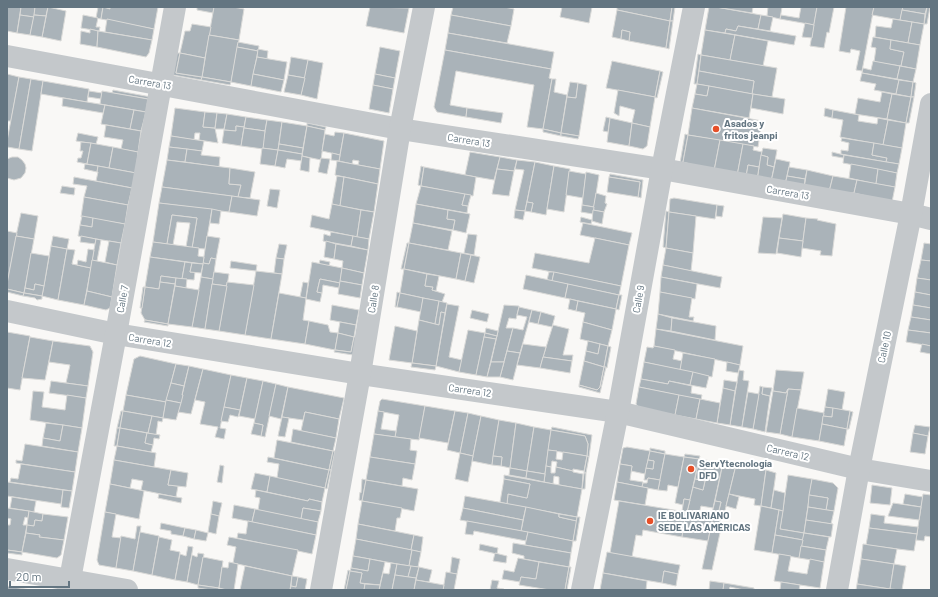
<svg xmlns="http://www.w3.org/2000/svg" width="938" height="597" viewBox="0 0 938 597" font-family="Barlow,sans-serif">
<style>
.building{fill:#aab3b9;stroke:#dadad8}
.lines{fill:none;stroke-linecap:round;stroke-linejoin:round}
.minor{stroke:#c4c8cb;stroke-width:22}
.poi-dot{fill:#e65029;stroke:#fff;stroke-width:1.5}
.labels{text-anchor:middle;dominant-baseline:central;stroke-width:4;stroke-linejoin:round;paint-order:stroke}
.street-label{font-size:10px;fill:#637581;stroke:#fff}
.poi-label{font-size:10px;font-weight:bold;fill:#637581;stroke:#fff;text-anchor:start}
</style>
<rect width="100%" height="100%" fill="#f9f8f6"/>
<g class="building">
<polygon points="7,7 21,7 17,33 7,31"/>
<polygon points="21,7 35,7 34,17 20,15"/>
<polygon points="35,7 48,7 46,16 34,15"/>
<polygon points="48,7 66,11 61,41 42,37"/>
<polygon points="98,7 103,7 101,19 96,18"/>
<polygon points="103,7 110,9 110,7 158,7 154,29 101,19"/>
<polygon points="197,7 214,7 213,13 197,10"/>
<polygon points="214,7 233,7 244,9 239,40 209,35"/>
<polygon points="370,7 409,8 404,33 366,26"/>
<polygon points="453,7 504,7 514,9 511,26 451,15"/>
<polygon points="562,7 592,7 589,23 560,17"/>
<polygon points="617,7 672,7 670,21 617,10"/>
<polygon points="672,7 675,7 673,21 670,21"/>
<polygon points="709,7 716,7 761,15 758,29 738,26 736,31 726,29 725,33 705,30"/>
<polygon points="716,7 753,7 752,13"/>
<polygon points="768,7 782,7 780,19 767,16"/>
<polygon points="801,7 817,7 814,25 780,19 781,15 799,18"/>
<polygon points="817,7 834,7 829,33 827,32 824,48 810,46"/>
<polygon points="846,7 874,7 862,71 856,70 860,51 851,49 850,53 839,51"/>
<polygon points="874,7 903,7 900,20 872,15"/>
<polygon points="903,7 927,7 925,14 902,10"/>
<polygon points="927,7 930,7 927,24 924,24"/>
<polygon points="617,10 670,21 666,48 629,41 630,32 622,30 621,39 612,37"/>
<polygon points="902,10 925,14 924,24 900,20"/>
<polygon points="20,15 34,17 30,35 17,33"/>
<polygon points="34,15 46,16 42,37 30,35"/>
<polygon points="83,15 98,18 96,27 100,27 99,31 81,28"/>
<polygon points="451,15 511,26 507,43 448,33"/>
<polygon points="761,15 773,17 770,31 758,29"/>
<polygon points="107,19 154,29 152,40 105,32"/>
<polygon points="893,19 912,22 908,43 875,37 876,26 891,28"/>
<polygon points="670,21 673,21 669,49 666,48"/>
<polygon points="912,22 924,24 920,45 908,43"/>
<polygon points="805,23 814,25 812,38 802,37"/>
<polygon points="192,24 211,27 205,58 180,53 185,31 190,31"/>
<polygon points="738,26 796,36 794,45 725,33 726,29 736,31"/>
<polygon points="90,29 98,31 97,47 80,44 81,31 90,33"/>
<polygon points="622,30 630,32 629,41 621,39"/>
<polygon points="705,30 735,35 730,60 701,55"/>
<polygon points="98,31 152,40 149,53 146,57 97,47"/>
<polygon points="448,33 554,52 551,69 445,50"/>
<polygon points="209,35 239,40 231,82 202,77"/>
<polygon points="735,35 768,41 763,66 730,60"/>
<polygon points="873,37 891,40 890,49 904,52 901,66 874,62 876,48 871,47"/>
<polygon points="891,40 920,45 916,69 901,66 904,52 890,49"/>
<polygon points="238,42 259,46 258,51 237,47"/>
<polygon points="237,47 258,51 251,86 231,82"/>
<polygon points="380,47 400,51 395,78 375,74"/>
<polygon points="258,49 268,51 267,59 257,57"/>
<polygon points="445,50 551,69 549,78 552,79 543,129 527,127 534,85 456,71 450,105 467,108 466,117 437,112 434,107"/>
<polygon points="177,53 180,53 176,73 202,77 201,80 173,75"/>
<polygon points="180,53 205,58 202,77 176,73"/>
<polygon points="698,54 701,55 697,84 694,84"/>
<polygon points="701,55 777,68 772,97 752,94 754,81 699,71"/>
<polygon points="257,57 287,62 284,80 253,74"/>
<polygon points="291,57 308,60 305,78 288,75"/>
<polygon points="308,60 323,63 317,99 301,95"/>
<polygon points="612,61 660,71 655,97 606,88"/>
<polygon points="873,61 900,66 897,79 862,73 863,68 871,70"/>
<polygon points="900,66 916,69 913,82 897,79"/>
<polygon points="660,71 663,72 657,98 655,97"/>
<polygon points="699,71 754,81 752,94 697,84"/>
<polygon points="862,73 899,80 896,94 874,90 876,84 860,81"/>
<polygon points="7,74 19,77 11,121 7,121"/>
<polygon points="253,74 284,80 281,92 251,86"/>
<polygon points="375,74 395,78 393,89 373,85"/>
<polygon points="288,75 305,78 301,95 284,92"/>
<polygon points="19,77 31,79 19,149 7,147 7,141"/>
<polygon points="202,77 231,82 230,85 201,80"/>
<polygon points="31,79 43,81 32,151 19,149"/>
<polygon points="552,79 556,79 554,92 567,95 561,133 543,129"/>
<polygon points="899,80 913,82 911,97 896,94"/>
<polygon points="43,81 89,89 87,102 41,94"/>
<polygon points="570,82 578,83 576,98 567,97"/>
<polygon points="913,82 916,83 914,97 911,97"/>
<polygon points="578,83 587,85 579,136 561,133 567,97 576,98"/>
<polygon points="697,84 709,86 707,96 695,94"/>
<polygon points="373,85 393,89 389,113 369,109"/>
<polygon points="709,86 753,94 749,118 692,108 695,94 707,96"/>
<polygon points="113,90 151,97 148,99 112,93"/>
<polygon points="618,90 655,97 650,127 632,123 635,110 620,106 619,116 614,113"/>
<polygon points="89,91 102,93 101,99 88,97"/>
<polygon points="102,91 148,99 146,112 100,104"/>
<polygon points="882,92 892,94 887,119 855,114 858,98 880,102"/>
<polygon points="753,94 785,99 783,114 751,108"/>
<polygon points="892,94 911,97 906,123 887,119"/>
<polygon points="911,97 914,97 909,123 906,123"/>
<polygon points="63,98 105,105 103,113 62,106"/>
<polygon points="105,105 134,110 130,129 101,124"/>
<polygon points="175,108 205,112 203,127 215,128 218,143 199,140 200,133 195,133 194,140 171,136"/>
<polygon points="467,108 503,113 501,123 466,117"/>
<polygon points="692,108 762,121 758,147 688,135"/>
<polygon points="825,108 833,110 832,118 824,116"/>
<polygon points="134,110 146,112 141,131 130,129"/>
<polygon points="833,110 859,115 858,121 877,124 878,118 888,120 883,145 840,137 843,120 832,118"/>
<polygon points="205,112 217,113 215,128 203,127"/>
<polygon points="217,113 227,114 224,129 215,129"/>
<polygon points="227,114 246,117 244,127 236,126 236,131 224,130"/>
<polygon points="246,117 267,120 265,131 244,128"/>
<polygon points="606,117 610,118 608,132 603,131"/>
<polygon points="610,118 632,123 629,146 607,142"/>
<polygon points="267,120 282,122 278,150 262,148"/>
<polygon points="888,120 906,123 902,148 883,145"/>
<polygon points="282,122 307,126 303,148 279,144"/>
<polygon points="307,123 326,127 325,130 307,126"/>
<polygon points="632,123 650,127 647,146 643,149 629,146"/>
<polygon points="106,125 141,131 138,152 121,149 123,140 104,137"/>
<polygon points="236,126 244,127 241,146 222,143 224,130 236,131"/>
<polygon points="307,126 325,130 321,160 302,156"/>
<polygon points="244,128 265,131 263,149 241,146"/>
<polygon points="543,129 561,133 561,136 543,132"/>
<polygon points="335,132 344,133 340,155 322,151 325,134 334,136"/>
<polygon points="78,133 98,137 96,144 76,141"/>
<polygon points="344,133 384,141 380,169 358,165 359,161 353,160 352,164 339,161"/>
<polygon points="561,133 579,136 578,139 561,136"/>
<polygon points="685,134 688,135 683,162 680,163"/>
<polygon points="688,135 720,140 714,171 683,162"/>
<polygon points="171,136 204,141 202,151 169,147"/>
<polygon points="842,138 874,143 872,155 887,158 886,162 841,154 841,150 848,151 849,143 841,141"/>
<polygon points="720,140 743,144 737,176 714,171"/>
<polygon points="81,142 91,143 87,164 77,162 78,158 81,158 83,151 80,151"/>
<polygon points="91,143 113,147 109,168 87,164"/>
<polygon points="874,143 902,148 899,164 886,162 887,158 872,155"/>
<polygon points="279,144 303,148 302,154 278,150"/>
<polygon points="743,144 754,146 753,150 762,152 759,167 748,165 746,177 737,176"/>
<polygon points="113,147 138,152 136,173 109,168"/>
<polygon points="169,147 187,149 185,162 167,160"/>
<polygon points="262,148 278,150 275,166 260,164"/>
<polygon points="763,148 777,150 774,167 767,165 768,157 761,155"/>
<polygon points="187,149 202,151 201,155 220,157 219,167 185,162"/>
<polygon points="278,150 302,154 302,161 287,159 285,168 275,166"/>
<polygon points="470,152 500,157 494,180 465,175"/>
<polygon points="832,152 844,155 843,158 832,156"/>
<polygon points="332,153 340,155 339,161 331,160"/>
<polygon points="761,155 768,157 767,165 774,167 771,182 757,180"/>
<polygon points="844,155 899,164 897,173 843,163"/>
<polygon points="302,156 310,158 309,172 300,170"/>
<polygon points="12,157 18,157 22,160 25,164 26,168 25,173 21,178 14,180 7,178 7,159"/>
<polygon points="500,157 517,160 514,171 497,169"/>
<polygon points="321,158 330,159 327,174 318,172"/>
<polygon points="776,159 790,162 785,185 771,182"/>
<polygon points="167,160 230,168 229,184 241,185 238,197 162,187"/>
<polygon points="517,160 535,162 525,211 515,210 524,170 515,169"/>
<polygon points="337,161 380,169 378,184 335,175"/>
<polygon points="535,162 554,166 546,215 531,212 533,203 527,202"/>
<polygon points="85,164 98,166 97,172 84,169"/>
<polygon points="851,164 878,169 876,184 849,178"/>
<polygon points="748,165 759,167 757,180 746,177"/>
<polygon points="98,166 136,173 132,188 96,181 98,172 97,172"/>
<polygon points="421,166 424,167 421,186 418,185"/>
<polygon points="554,166 570,169 564,212 547,209"/>
<polygon points="424,167 476,177 473,196 421,186"/>
<polygon points="789,167 807,170 805,179 787,176"/>
<polygon points="230,168 255,172 250,198 238,197 241,185 229,184"/>
<polygon points="497,169 514,171 509,196 492,194"/>
<polygon points="878,169 897,173 895,187 876,184"/>
<polygon points="807,170 833,176 829,192 804,188"/>
<polygon points="569,171 586,174 583,198 566,195"/>
<polygon points="586,172 599,175 594,207 582,205"/>
<polygon points="610,174 643,180 641,198 638,197 640,182 609,177"/>
<polygon points="337,176 344,177 340,206 332,204"/>
<polygon points="787,176 805,179 804,188 785,185"/>
<polygon points="833,176 857,180 854,193 829,192"/>
<polygon points="74,177 132,188 128,205 84,197 87,186 73,184"/>
<polygon points="344,177 378,184 374,212 340,206"/>
<polygon points="609,177 640,182 638,197 607,192"/>
<polygon points="857,180 895,187 892,202 854,193"/>
<polygon points="62,186 75,188 74,195 60,193"/>
<polygon points="421,186 465,194 462,205 468,206 467,213 416,204"/>
<polygon points="162,187 232,196 229,212 159,203"/>
<polygon points="270,189 280,190 277,208 267,206"/>
<polygon points="596,193 606,196 605,203 607,204 604,212 593,210"/>
<polygon points="465,194 471,195 468,206 462,205"/>
<polygon points="232,196 260,200 257,216 229,212"/>
<polygon points="84,197 128,205 125,224 81,217"/>
<polygon points="674,198 717,205 715,219 669,212 670,199"/>
<polygon points="527,202 533,203 531,212 525,211"/>
<polygon points="159,203 212,209 205,249 192,248 197,218 172,215 167,244 153,242"/>
<polygon points="332,204 361,210 357,237 310,227 312,215 329,219"/>
<polygon points="416,204 448,210 447,219 455,220 453,230 413,223"/>
<polygon points="582,205 594,207 593,214 581,212"/>
<polygon points="717,205 724,206 722,217 716,216"/>
<polygon points="212,209 221,211 219,224 210,223"/>
<polygon points="361,210 374,212 369,239 357,237"/>
<polygon points="448,210 470,214 466,233 453,230 455,220 447,219"/>
<polygon points="515,210 525,211 523,220 514,218"/>
<polygon points="593,210 604,212 602,224 592,221"/>
<polygon points="666,211 669,212 666,248 663,247"/>
<polygon points="669,212 696,216 693,253 666,248"/>
<polygon points="21,213 38,216 34,239 16,236"/>
<polygon points="783,214 806,218 803,241 779,238"/>
<polygon points="172,215 197,218 192,248 186,247 190,223 177,222 173,245 167,244"/>
<polygon points="82,216 93,218 92,227 80,225"/>
<polygon points="581,217 592,220 591,224 580,222"/>
<polygon points="763,217 782,218 776,254 758,253"/>
<polygon points="93,218 125,224 121,243 78,236 80,225 92,227"/>
<polygon points="806,218 818,219 817,220 836,224 832,256 820,255 821,251 802,248"/>
<polygon points="413,223 452,231 448,250 409,243"/>
<polygon points="583,223 632,233 629,245 580,235"/>
<polygon points="7,231 17,233 7,284"/>
<polygon points="331,232 353,236 351,246 323,241 324,234 330,236"/>
<polygon points="468,234 477,235 474,255 464,253"/>
<polygon points="16,236 34,239 24,293 7,289 7,284"/>
<polygon points="53,236 69,239 67,249 51,246"/>
<polygon points="81,236 96,239 95,244 80,242"/>
<polygon points="207,236 220,238 216,259 211,258 209,264 203,263"/>
<polygon points="353,236 369,239 368,250 351,246"/>
<polygon points="595,238 629,245 621,286 532,268 535,253 589,263"/>
<polygon points="779,238 803,241 801,257 777,253"/>
<polygon points="96,239 101,240 97,261 92,260"/>
<polygon points="109,241 121,243 117,265 105,262"/>
<polygon points="326,241 336,244 334,259 324,257"/>
<polygon points="153,242 199,248 198,256 204,257 203,264 150,257"/>
<polygon points="407,243 409,243 404,269 401,269"/>
<polygon points="409,243 461,253 456,279 404,269"/>
<polygon points="924,243 931,244 931,261 921,260"/>
<polygon points="279,244 287,245 284,259 276,258"/>
<polygon points="336,244 368,250 364,273 342,268 343,261 334,259"/>
<polygon points="51,246 67,249 58,300 42,296"/>
<polygon points="666,248 693,253 691,271 663,265"/>
<polygon points="67,249 75,250 72,264 91,268 84,305 58,300"/>
<polygon points="88,249 94,250 91,268 77,265 78,260 86,262"/>
<polygon points="31,253 49,256 44,286 35,284 34,290 25,288"/>
<polygon points="461,253 471,255 465,281 456,279"/>
<polygon points="471,255 480,257 474,283 465,281"/>
<polygon points="150,257 185,262 182,279 161,276 159,289 145,287"/>
<polygon points="211,258 216,259 213,279 201,277 203,263 209,264"/>
<polygon points="276,258 284,259 282,274 274,273"/>
<polygon points="92,260 117,265 112,297 87,291"/>
<polygon points="320,260 330,262 329,266 319,264"/>
<polygon points="921,260 931,261 931,280 917,278"/>
<polygon points="231,261 257,265 256,271 230,268"/>
<polygon points="185,262 192,263 190,272 195,272 194,280 182,279"/>
<polygon points="312,262 342,268 340,283 320,279 317,292 322,293 320,302 306,299"/>
<polygon points="192,263 203,264 201,273 190,272"/>
<polygon points="663,265 722,277 720,288 661,277"/>
<polygon points="342,268 364,273 362,285 340,281"/>
<polygon points="404,269 427,274 425,286 433,287 432,290 445,294 442,302 400,293"/>
<polygon points="256,271 282,274 271,339 245,335"/>
<polygon points="214,272 229,274 227,286 212,284"/>
<polygon points="549,272 554,272 552,281 547,280"/>
<polygon points="554,272 621,286 619,295 552,281"/>
<polygon points="427,274 439,276 436,291 432,290 433,287 425,286"/>
<polygon points="526,275 568,284 565,298 523,289"/>
<polygon points="161,276 176,278 175,284 160,282"/>
<polygon points="201,277 213,279 205,329 192,327"/>
<polygon points="661,277 697,284 695,299 660,292"/>
<polygon points="176,278 187,279 186,288 175,286"/>
<polygon points="917,278 931,280 931,295 915,292"/>
<polygon points="320,279 340,283 339,288 323,285 322,293 317,292"/>
<polygon points="340,281 362,285 360,298 338,294"/>
<polygon points="160,282 175,284 168,324 145,320 141,313 145,287 159,289"/>
<polygon points="227,282 254,285 245,335 219,331"/>
<polygon points="303,282 308,283 306,298 300,297"/>
<polygon points="35,284 44,286 42,296 24,293 25,288 34,290"/>
<polygon points="212,284 227,286 219,331 205,329"/>
<polygon points="568,284 619,295 616,309 565,298"/>
<polygon points="175,286 199,290 192,327 168,324"/>
<polygon points="143,287 145,287 142,308 140,308"/>
<polygon points="7,289 24,293 23,296 7,292"/>
<polygon points="87,291 112,297 110,308 106,310 84,305"/>
<polygon points="397,292 400,293 397,307 395,307"/>
<polygon points="660,292 692,298 689,317 694,317 693,321 658,314"/>
<polygon points="915,292 931,295 931,308 913,305"/>
<polygon points="24,293 42,296 42,299 37,300 35,298 23,296"/>
<polygon points="279,293 306,298 303,320 309,321 305,344 271,339"/>
<polygon points="400,293 423,298 421,312 397,307"/>
<polygon points="619,295 622,295 619,310 616,309"/>
<polygon points="423,298 439,301 435,324 419,320"/>
<polygon points="570,299 578,301 576,311 568,309"/>
<polygon points="439,301 447,303 445,313 441,312 439,325 435,324"/>
<polygon points="578,301 616,309 612,330 583,322 585,313 576,311"/>
<polygon points="447,304 459,306 449,357 462,360 459,372 436,366"/>
<polygon points="332,305 359,310 356,325 330,320"/>
<polygon points="504,305 519,306 519,307 516,319 509,318 506,328 513,328 504,362 491,362"/>
<polygon points="913,305 931,308 931,320 911,317"/>
<polygon points="519,307 532,310 520,353 507,351 513,328 523,330 527,317 517,315"/>
<polygon points="472,310 489,314 487,322 470,318"/>
<polygon points="532,310 541,312 538,324 529,322"/>
<polygon points="441,312 445,313 436,366 412,363 419,320 439,325"/>
<polygon points="541,312 555,316 552,327 538,324"/>
<polygon points="658,314 672,318 671,331 656,329"/>
<polygon points="911,317 931,320 931,333 908,330"/>
<polygon points="672,318 716,326 715,340 671,331"/>
<polygon points="145,320 168,324 168,326 144,322"/>
<polygon points="309,321 328,325 330,332 338,333 335,350 305,344"/>
<polygon points="340,322 356,325 354,337 338,333"/>
<polygon points="583,322 612,330 608,346 580,339"/>
<polygon points="553,325 569,329 563,355 573,355 572,361 543,357"/>
<polygon points="395,326 417,331 412,363 389,360"/>
<polygon points="486,328 498,331 497,336 485,333"/>
<polygon points="656,329 743,346 740,365 654,346"/>
<polygon points="468,330 485,333 476,375 459,372"/>
<polygon points="908,330 931,333 931,346 906,342"/>
<polygon points="7,332 30,336 20,390 7,388"/>
<polygon points="338,333 354,337 351,352 335,350"/>
<polygon points="485,333 497,336 496,339 484,337"/>
<polygon points="30,337 53,341 45,380 22,378"/>
<polygon points="354,337 357,337 353,355 334,352 335,350 351,352"/>
<polygon points="484,337 496,339 487,377 476,375"/>
<polygon points="53,341 90,346 93,352 88,386 66,383 70,365 49,362"/>
<polygon points="588,341 600,344 598,354 586,351"/>
<polygon points="523,344 546,347 540,368 517,365"/>
<polygon points="600,344 608,346 604,367 584,361 586,351 598,354"/>
<polygon points="922,344 931,346 931,354 920,352"/>
<polygon points="608,346 611,347 607,368 604,367"/>
<polygon points="654,346 675,350 673,359 682,361 680,370 644,362 647,347 653,348"/>
<polygon points="507,351 520,353 513,380 500,377"/>
<polygon points="683,353 715,359 712,377 680,370"/>
<polygon points="140,356 176,364 166,402 126,395 134,359"/>
<polygon points="543,357 572,361 570,373 540,368"/>
<polygon points="584,361 604,367 600,387 597,390 579,385"/>
<polygon points="491,362 504,362 500,377 487,377"/>
<polygon points="644,362 693,372 690,385 669,381 668,384 641,379"/>
<polygon points="727,362 740,365 738,373 726,371"/>
<polygon points="412,363 436,366 435,370 411,367"/>
<polygon points="176,364 189,366 184,386 171,383"/>
<polygon points="189,366 203,369 191,414 178,412"/>
<polygon points="604,367 606,367 600,393 579,387 579,385 597,390 600,387"/>
<polygon points="203,369 231,375 220,428 226,429 224,439 215,437 218,427 200,424 205,402 195,400"/>
<polygon points="739,370 744,371 743,380 749,381 742,427 730,425"/>
<polygon points="776,370 804,372 801,390 788,389 786,393 773,391"/>
<polygon points="693,372 709,376 706,388 690,385"/>
<polygon points="231,375 247,378 240,410 224,407"/>
<polygon points="247,378 263,381 255,419 239,416"/>
<polygon points="641,379 668,384 669,381 692,386 691,393 702,395 701,400 639,387"/>
<polygon points="724,380 737,382 735,391 723,388"/>
<polygon points="51,381 88,386 86,398 49,393"/>
<polygon points="263,381 276,384 265,437 261,436 263,425 254,423"/>
<polygon points="171,383 184,386 182,395 183,395 181,403 166,400"/>
<polygon points="276,384 288,387 281,419 269,416"/>
<polygon points="760,386 763,387 762,394 770,396 765,432 753,429"/>
<polygon points="288,387 344,398 339,419 305,412 303,420 282,417"/>
<polygon points="639,387 679,395 675,415 639,408 636,404"/>
<polygon points="763,387 772,388 770,396 762,394"/>
<polygon points="723,388 735,391 730,425 717,423"/>
<polygon points="788,389 801,390 792,437 780,434"/>
<polygon points="788,389 780,434 766,432 773,391 786,393"/>
<polygon points="828,389 845,392 842,410 825,407"/>
<polygon points="33,391 44,392 42,407 65,410 67,395 86,398 82,428 30,420"/>
<polygon points="748,392 759,394 753,429 742,427"/>
<polygon points="126,395 166,402 163,418 123,411"/>
<polygon points="679,395 700,399 696,419 675,415"/>
<polygon points="382,399 425,406 419,440 395,437 399,415 378,411 380,401"/>
<polygon points="700,399 720,403 717,423 696,419"/>
<polygon points="166,400 181,403 176,420 163,418"/>
<polygon points="425,406 455,411 448,443 419,438"/>
<polygon points="224,407 240,410 238,417 230,415 228,422 221,421"/>
<polygon points="825,407 833,408 832,417 823,416"/>
<polygon points="797,408 824,413 819,441 792,437"/>
<polygon points="833,408 850,411 847,429 822,424 823,416 832,417"/>
<polygon points="121,411 123,411 120,428 117,428"/>
<polygon points="123,411 152,416 148,433 120,428"/>
<polygon points="378,411 384,412 381,429 396,431 395,437 374,434"/>
<polygon points="455,411 468,413 460,453 447,450"/>
<polygon points="850,411 853,412 849,429 847,429"/>
<polygon points="305,412 339,419 336,438 301,431"/>
<polygon points="468,413 481,416 473,456 460,453"/>
<polygon points="152,416 163,418 162,422 158,421 156,435 148,433"/>
<polygon points="481,416 499,420 492,465 472,461"/>
<polygon points="282,417 289,418 285,437 278,436"/>
<polygon points="499,420 516,423 510,468 501,466 502,457 493,456"/>
<polygon points="46,423 63,425 60,441 43,438"/>
<polygon points="254,423 263,425 261,436 251,434"/>
<polygon points="516,423 534,427 527,471 510,468"/>
<polygon points="822,424 847,429 844,446 819,441"/>
<polygon points="63,425 82,428 78,452 42,446 43,438 60,441"/>
<polygon points="915,425 930,427 928,436 913,433"/>
<polygon points="534,427 551,430 545,474 527,471"/>
<polygon points="552,427 592,435 589,457 587,456 588,444 585,436 551,430"/>
<polygon points="117,428 120,428 117,446 114,446"/>
<polygon points="120,428 147,433 145,443 153,445 151,452 117,446"/>
<polygon points="293,429 336,438 333,451 291,442"/>
<polygon points="551,430 585,436 588,444 587,456 548,450"/>
<polygon points="147,433 160,435 159,439 154,438 153,445 145,443"/>
<polygon points="913,433 928,436 925,454 910,452"/>
<polygon points="374,434 411,439 410,450 417,451 415,464 370,457"/>
<polygon points="277,440 333,451 329,470 274,458"/>
<polygon points="25,444 78,452 75,472 16,463 16,460 22,461"/>
<polygon points="117,446 156,453 154,467 114,460"/>
<polygon points="627,447 650,451 645,474 631,471 632,466 620,464 623,448"/>
<polygon points="650,448 665,451 665,454 650,451"/>
<polygon points="548,450 557,451 556,459 562,460 563,452 587,456 584,471 573,469 573,471 556,467 557,462 552,461 551,467 546,466"/>
<polygon points="333,451 335,451 331,470 329,470"/>
<polygon points="650,451 665,454 660,480 648,478 647,480 644,480 646,468 653,469 654,461 648,460"/>
<polygon points="460,453 473,456 468,482 455,479"/>
<polygon points="665,454 684,457 678,487 668,485 667,491 658,490"/>
<polygon points="685,454 700,456 699,459 684,457"/>
<polygon points="493,456 502,457 501,466 492,465"/>
<polygon points="587,456 589,457 586,473 584,473"/>
<polygon points="268,457 329,470 325,488 277,478 279,464 267,462"/>
<polygon points="370,457 415,464 412,480 403,478 402,486 366,480"/>
<polygon points="684,457 699,459 690,500 684,499 683,505 675,503"/>
<polygon points="699,459 723,463 713,508 701,506 699,514 687,512 693,487 703,490 705,481 695,479"/>
<polygon points="114,460 171,470 168,485 178,486 176,497 141,490 143,481 132,479 130,488 110,484"/>
<polygon points="648,460 654,461 653,469 646,468"/>
<polygon points="723,463 736,465 723,519 717,518 721,502 715,501"/>
<polygon points="21,464 75,472 72,491 10,482 11,478 18,479"/>
<polygon points="620,464 632,466 630,480 643,482 642,487 617,482"/>
<polygon points="220,465 224,466 222,483 217,482"/>
<polygon points="736,465 766,470 761,506 754,505 755,499 729,494"/>
<polygon points="546,466 551,467 551,473 555,473 556,467 573,471 573,472 583,474 582,489 559,485 559,477 554,476 553,484 544,482"/>
<polygon points="510,468 527,471 526,478 509,475"/>
<polygon points="171,470 188,473 186,487 168,485"/>
<polygon points="329,470 331,470 327,489 325,488"/>
<polygon points="766,470 776,473 771,508 761,506"/>
<polygon points="527,471 545,474 544,482 526,478"/>
<polygon points="255,473 270,476 267,492 251,489"/>
<polygon points="584,473 586,473 585,489 582,489"/>
<polygon points="504,475 582,489 577,517 507,504 508,494 527,498 530,484 504,479"/>
<polygon points="788,475 812,479 804,533 780,529"/>
<polygon points="270,476 325,488 322,502 309,499 308,501 267,492"/>
<polygon points="648,478 660,480 658,490 642,487 643,483 647,483"/>
<polygon points="362,479 366,480 362,501 359,500 360,492 361,493"/>
<polygon points="504,479 530,484 527,498 508,494 507,504 500,502"/>
<polygon points="695,479 705,481 703,490 693,487"/>
<polygon points="812,479 833,483 838,488 834,511 826,510 828,498 809,495"/>
<polygon points="366,480 418,489 414,511 362,501"/>
<polygon points="7,482 63,490 61,504 7,496"/>
<polygon points="617,482 648,488 645,505 614,500"/>
<polygon points="110,484 144,491 139,519 105,512"/>
<polygon points="872,485 892,488 890,505 870,503"/>
<polygon points="63,490 72,491 69,508 61,507"/>
<polygon points="256,490 308,501 309,499 322,502 321,511 303,508 301,519 258,510 260,498 255,497"/>
<polygon points="774,490 785,493 783,511 771,508"/>
<polygon points="159,494 182,498 181,503 158,498"/>
<polygon points="729,494 739,497 736,509 726,506"/>
<polygon points="905,494 923,497 921,507 903,504"/>
<polygon points="923,494 931,495 931,537 925,536 924,541 916,540"/>
<polygon points="809,495 828,498 826,510 808,507"/>
<polygon points="465,496 526,507 523,520 463,508"/>
<polygon points="12,497 36,501 34,512 10,508"/>
<polygon points="684,499 690,500 687,512 682,511"/>
<polygon points="213,501 222,503 219,516 211,514"/>
<polygon points="362,501 402,508 400,518 397,518 395,531 358,524"/>
<polygon points="619,501 686,512 682,537 643,530 642,536 636,535 632,557 610,553"/>
<polygon points="715,501 721,502 717,518 711,517"/>
<polygon points="893,503 921,507 919,520 888,516"/>
<polygon points="234,505 255,509 252,522 232,518"/>
<polygon points="761,506 779,510 772,553 754,550"/>
<polygon points="526,507 559,514 559,517 577,521 573,541 521,531"/>
<polygon points="808,507 834,511 831,524 806,520"/>
<polygon points="7,508 29,511 28,518 25,517 23,525 27,525 22,552 7,550 7,525 10,525 11,519 7,518"/>
<polygon points="303,508 321,511 318,522 301,519"/>
<polygon points="463,508 523,520 521,531 460,520"/>
<polygon points="255,509 318,522 316,535 252,522"/>
<polygon points="779,510 783,511 780,529 804,533 803,540 775,535"/>
<polygon points="29,511 43,514 42,521 35,520 34,526 27,525"/>
<polygon points="105,512 116,514 112,537 121,538 116,568 99,565 97,560"/>
<polygon points="686,512 713,517 708,541 682,537"/>
<polygon points="43,514 68,517 64,540 39,537 40,535 26,533 27,525 34,526 35,520 42,521"/>
<polygon points="211,514 219,516 216,534 208,532"/>
<polygon points="559,514 577,517 577,521 559,517"/>
<polygon points="871,514 885,516 884,523 918,527 917,534 869,528"/>
<polygon points="577,517 580,517 576,541 573,541"/>
<polygon points="713,517 723,519 712,570 702,569"/>
<polygon points="806,520 833,524 831,537 804,533"/>
<polygon points="248,521 316,535 312,554 237,538 238,533 246,534"/>
<polygon points="467,521 528,532 526,541 474,531 473,535 465,534"/>
<polygon points="161,523 185,528 183,536 171,534 171,531 160,529"/>
<polygon points="358,524 414,535 411,550 356,539"/>
<polygon points="137,526 141,526 133,571 116,568 121,536 135,539"/>
<polygon points="185,528 196,530 194,539 183,536"/>
<polygon points="869,528 917,534 914,551 866,545"/>
<polygon points="196,530 208,533 206,541 194,539"/>
<polygon points="140,532 159,536 152,575 133,571"/>
<polygon points="528,532 573,541 571,553 525,545"/>
<polygon points="26,533 40,535 39,537 64,540 61,555 57,558 22,552"/>
<polygon points="804,533 829,537 826,550 801,546"/>
<polygon points="414,535 423,537 421,552 411,550"/>
<polygon points="775,535 803,540 799,558 772,553"/>
<polygon points="159,537 172,540 170,550 180,552 175,580 152,575"/>
<polygon points="229,537 298,550 292,576 233,563 236,547 227,545"/>
<polygon points="356,539 412,550 409,566 353,556"/>
<polygon points="513,543 571,553 569,567 524,559 524,556 512,553"/>
<polygon points="480,544 498,548 497,554 479,550"/>
<polygon points="863,544 897,549 894,564 861,559"/>
<polygon points="188,546 193,547 187,582 175,580 180,554 186,556"/>
<polygon points="801,546 826,550 824,562 799,558"/>
<polygon points="7,550 22,552 22,555 7,553"/>
<polygon points="412,550 421,552 418,567 409,566"/>
<polygon points="607,552 680,565 678,574 664,571 662,583 603,573"/>
<polygon points="198,553 204,554 198,585 187,582 192,555 197,557"/>
<polygon points="495,553 507,556 506,563 493,561"/>
<polygon points="779,554 791,556 788,571 807,574 810,559 824,562 820,588 774,581"/>
<polygon points="353,556 370,559 368,571 351,568"/>
<polygon points="203,557 223,561 219,588 198,585"/>
<polygon points="452,557 460,559 457,574 450,573"/>
<polygon points="518,558 539,562 536,579 521,577 520,582 502,579 504,570 514,572"/>
<polygon points="370,559 385,562 380,585 360,583 362,573 350,571 351,568 368,571"/>
<polygon points="861,559 894,564 890,589 857,584"/>
<polygon points="229,562 238,564 234,590 227,590 219,588 222,567 228,568"/>
<polygon points="539,562 569,567 565,590 550,590 519,585 521,577 536,579"/>
<polygon points="391,563 397,564 392,590 379,590 383,573 389,574"/>
<polygon points="397,564 411,566 408,577 395,575"/>
<polygon points="894,564 906,566 902,590 890,589"/>
<polygon points="245,566 292,576 290,590 240,590"/>
<polygon points="411,566 419,567 416,578 408,577"/>
<polygon points="419,567 432,570 429,582 416,580"/>
<polygon points="569,567 571,567 567,590 565,590"/>
<polygon points="348,570 350,571 346,590 344,590"/>
<polygon points="350,571 362,573 360,583 365,584 364,590 346,590"/>
<polygon points="664,571 678,574 676,586 662,583"/>
<polygon points="446,572 457,574 454,590 443,590"/>
<polygon points="603,573 647,581 646,590 600,590"/>
<polygon points="395,575 416,578 414,590 392,590"/>
<polygon points="292,576 298,577 296,587 291,586"/>
<polygon points="298,577 307,579 305,590 290,590 291,586 296,587"/>
<polygon points="416,580 444,585 443,590 414,590"/>
<polygon points="492,580 499,581 497,588 504,589 503,590 490,590"/>
<polygon points="710,581 724,583 723,590 709,590"/>
<polygon points="781,582 800,585 799,590 780,590"/>
<polygon points="724,583 754,588 754,590 744,590 730,587 729,590 723,590"/>
<polygon points="365,584 380,585 379,590 364,590"/>
<polygon points="857,584 890,589 894,590 856,590"/>
<polygon points="198,585 219,588 218,590 211,590 198,588"/>
<polygon points="7,586 31,590 7,590"/>
</g>
<g class="lines">
<g class="minor">
<polyline points="7,56 400,129 662,169 911,214 931,219"/>
<polyline points="7,311 116,334 360,374 618,412 859,469 931,481"/>
<polyline points="7,569 127,590"/>
<polyline points="68,590 116,334 175,7"/>
<polyline points="321,590 360,374 400,129 424,7"/>
<polyline points="582,590 618,412 662,169 694,7"/>
<polyline points="837,590 859,469 911,214 931,104"/>
</g>
</g>
<g class="poi-dot">
<circle cx="716" cy="129" r="4"/>
<circle cx="691" cy="469" r="4"/>
<circle cx="650" cy="521" r="4"/>
</g>
<g class="labels">
<g class="street-label">
<text transform="translate(150 82) rotate(10)">Carrera 13</text>
<text transform="translate(469 140) rotate(9)">Carrera 13</text>
<text transform="translate(788 192) rotate(10)">Carrera 13</text>
<text transform="translate(122 299) rotate(-80)">Calle 7</text>
<text transform="translate(373 299) rotate(-81)">Calle 8</text>
<text transform="translate(638 299) rotate(-80)">Calle 9</text>
<text transform="translate(150 340) rotate(9)">Carrera 12</text>
<text transform="translate(884 347) rotate(-78)">Calle 10</text>
<text transform="translate(470 390) rotate(8)">Carrera 12</text>
<text transform="translate(788 452) rotate(13)">Carrera 12</text>
</g>
<g class="poi-label">
<text x="724" y="123">Asados y<tspan x="724" dy="12">fritos jeanpi</tspan></text>
<text x="699" y="463">ServYtecnología<tspan x="699" dy="12">DFD</tspan></text>
<text x="658" y="515">IE BOLIVARIANO<tspan x="658" dy="12">SEDE LAS AMÉRICAS</tspan></text>
</g>
</g>
<rect width="938" height="597" fill="none" stroke="#637581" stroke-width="16"/>
<path d="M10 581v6h59v-6" fill="none" stroke="#637581" stroke-width="2"/>
<text x="16" y="581" font-size="12" fill="#637581" stroke="#ffffff" stroke-width="3" paint-order="stroke">20 m</text>
</svg>
